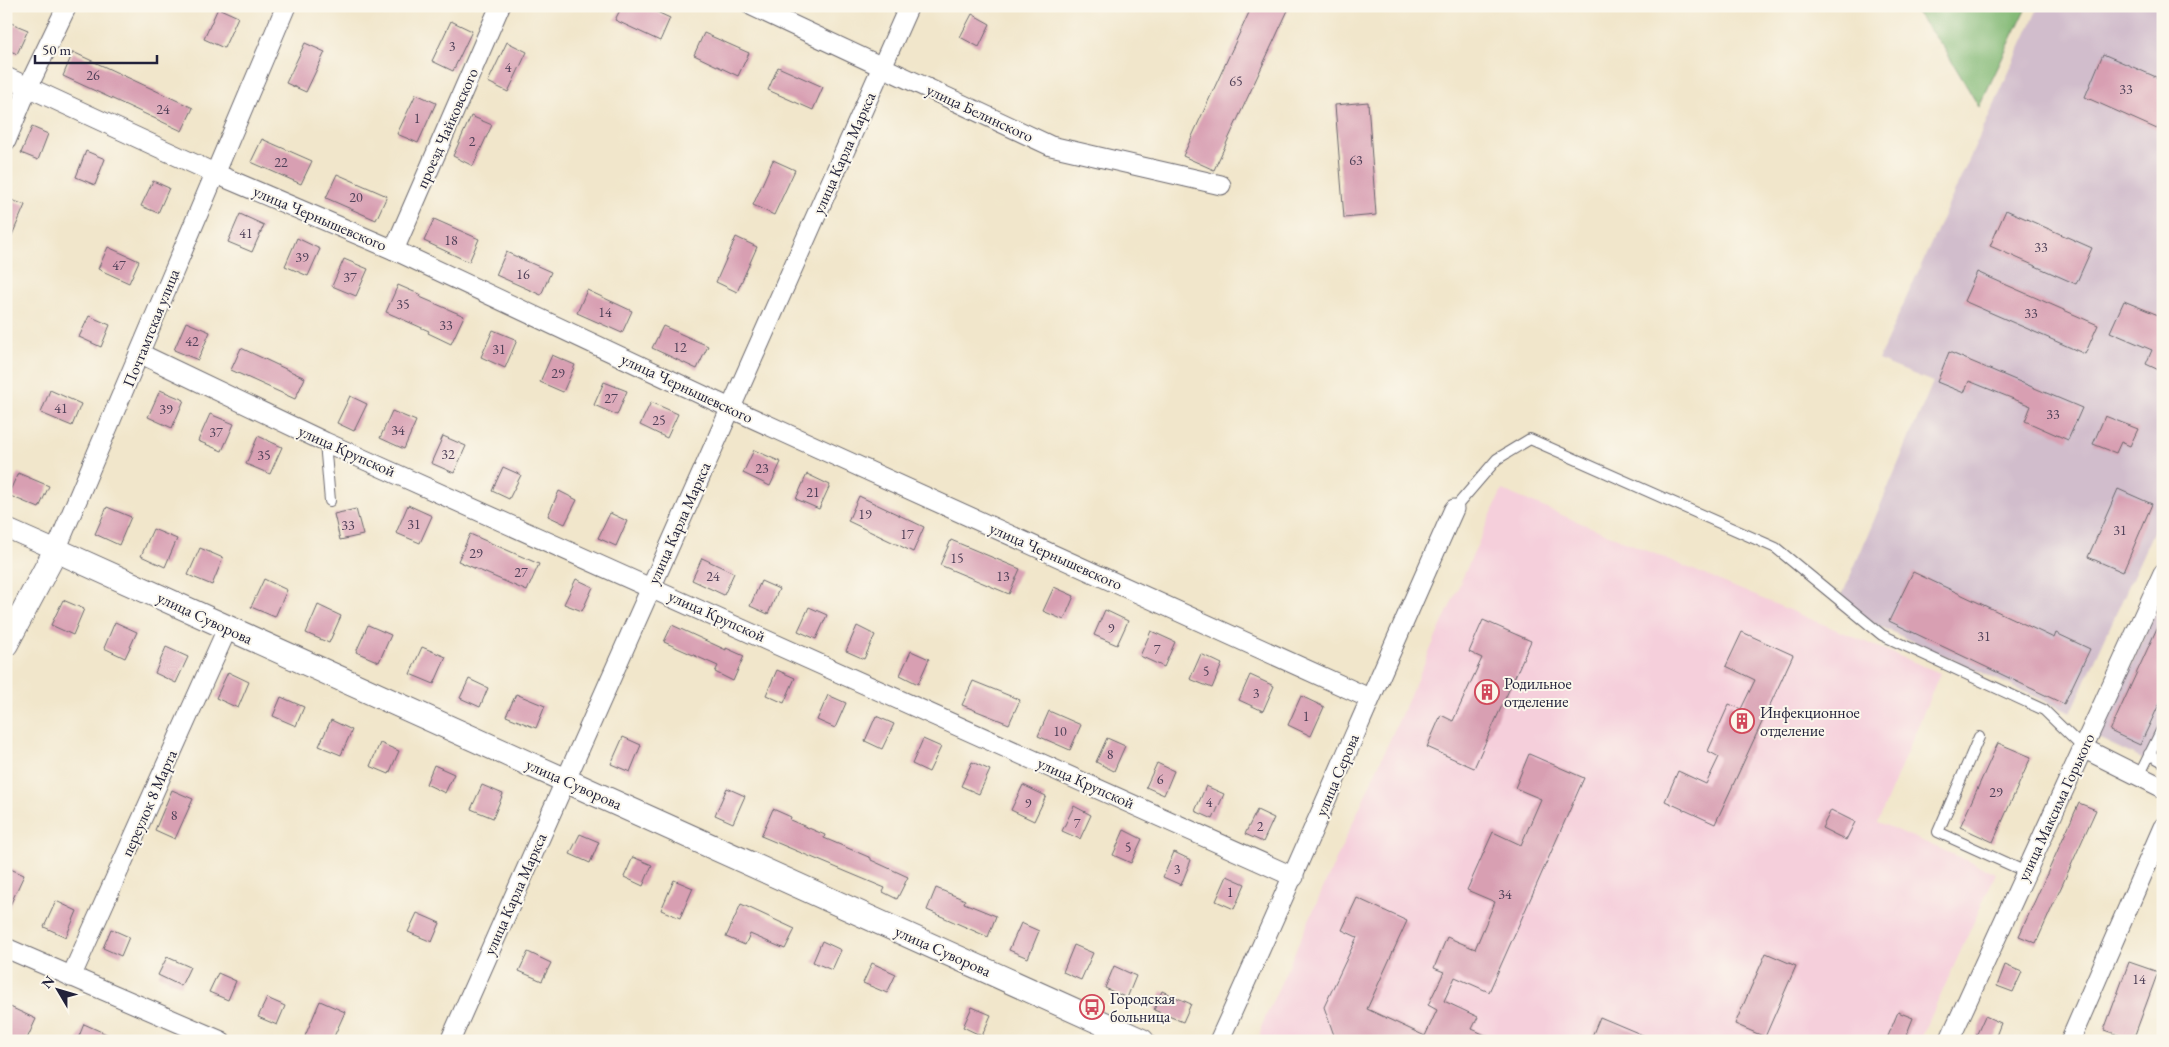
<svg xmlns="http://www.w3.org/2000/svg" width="2169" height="1047" viewBox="0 0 2169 1047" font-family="'EB Garamond',serif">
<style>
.built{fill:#f5cfdb}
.industrial{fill:#d1bdcc}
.forest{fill:#84ba77;stroke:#536e59}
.building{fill:#d89fb2}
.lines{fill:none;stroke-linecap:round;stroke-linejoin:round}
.service-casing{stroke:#6a676d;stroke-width:12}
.minor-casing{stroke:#6a676d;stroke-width:21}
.tertiary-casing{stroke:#6a676d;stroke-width:26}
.service{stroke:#fff;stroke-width:10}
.minor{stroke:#fff;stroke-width:19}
.tertiary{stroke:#fff;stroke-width:24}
.labels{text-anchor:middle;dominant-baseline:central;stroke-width:4;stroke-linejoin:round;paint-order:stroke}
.number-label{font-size:14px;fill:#504159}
.street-label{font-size:16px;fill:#22223b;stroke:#fbf7ec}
.poi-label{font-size:16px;fill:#22223b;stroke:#fbf7ec;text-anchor:start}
</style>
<rect width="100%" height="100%" fill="#fbf7ec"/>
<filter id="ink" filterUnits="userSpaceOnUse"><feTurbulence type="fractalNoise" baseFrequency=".02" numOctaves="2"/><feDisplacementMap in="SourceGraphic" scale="10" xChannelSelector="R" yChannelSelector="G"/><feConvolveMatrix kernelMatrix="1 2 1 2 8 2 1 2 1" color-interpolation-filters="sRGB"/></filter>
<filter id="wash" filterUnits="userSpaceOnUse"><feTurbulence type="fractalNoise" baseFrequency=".0096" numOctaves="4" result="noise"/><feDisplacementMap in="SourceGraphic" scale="20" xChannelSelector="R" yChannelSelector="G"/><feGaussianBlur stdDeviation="1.12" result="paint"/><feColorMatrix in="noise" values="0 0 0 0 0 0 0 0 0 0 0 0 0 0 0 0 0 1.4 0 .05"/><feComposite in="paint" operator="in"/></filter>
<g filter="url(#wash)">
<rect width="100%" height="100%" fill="#f1e6cb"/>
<polygon class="built" points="1502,490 1940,673 1878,822 1996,873 1920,1041 1260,1041 1261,1027"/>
<g class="industrial">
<polygon points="2039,6 2163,6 2163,510 2071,713 1837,607 1933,382 1878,360"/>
<polygon points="2163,595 2163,769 2098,738"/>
</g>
<polygon class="forest" points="1911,6 2027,6 1979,107 1944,48"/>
<g id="blocks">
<g class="building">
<polygon points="622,6 644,6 670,18 660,41 615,20"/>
<polygon points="1252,6 1290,6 1214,170 1183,156"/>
<polygon points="218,8 238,17 224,48 204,39"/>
<polygon points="972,14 990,24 979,47 960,37"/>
<polygon points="6,21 28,30 17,54 6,49"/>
<polygon points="451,21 472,31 453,71 432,61"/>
<polygon points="704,33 749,53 738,76 694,55"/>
<polygon points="507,42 527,52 508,92 488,82"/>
<polygon points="305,43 325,52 306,92 286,83"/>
<polygon points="73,52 193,108 182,131 63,76"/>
<polygon points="2103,54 2163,80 2163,115 2157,129 2085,97"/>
<polygon points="778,67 823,87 813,110 768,90"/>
<polygon points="416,94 436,103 418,143 397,134"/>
<polygon points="1368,102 1376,215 1344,218 1335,105"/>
<polygon points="471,116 492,125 473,166 453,156"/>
<polygon points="32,127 48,134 38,160 21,153"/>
<polygon points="262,139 312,161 301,184 251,162"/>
<polygon points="86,151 105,159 95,185 76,177"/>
<polygon points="773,160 795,170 774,215 753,205"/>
<polygon points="337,174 387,196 376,220 326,198"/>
<polygon points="153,181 169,188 158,213 141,206"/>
<polygon points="6,198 25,205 6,249"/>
<polygon points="2006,210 2092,248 2076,284 1990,246"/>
<polygon points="240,214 264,225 252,252 228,242"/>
<polygon points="434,219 479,239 469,262 424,241"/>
<polygon points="736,237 757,247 737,292 716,282"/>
<polygon points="297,238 320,249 308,276 285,266"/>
<polygon points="108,247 139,261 129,283 98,269"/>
<polygon points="506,252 551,272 541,295 496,275"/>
<polygon points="344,259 368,269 356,296 332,286"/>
<polygon points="1977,272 2098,325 2085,354 1964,301"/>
<polygon points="398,285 421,295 420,297 464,316 451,344 428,333 429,331 386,312"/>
<polygon points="587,290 632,311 622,333 577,313"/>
<polygon points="2124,301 2163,317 2163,372 2146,364 2152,350 2110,332"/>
<polygon points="89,316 110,325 101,347 79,337"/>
<polygon points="186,322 210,332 198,360 174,350"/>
<polygon points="663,326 708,346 697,369 652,348"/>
<polygon points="493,330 517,340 505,368 481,357"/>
<polygon points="241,348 305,378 295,399 231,370"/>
<polygon points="1949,352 2082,408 2068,440 2025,421 2031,406 1969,381 1964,393 1937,382"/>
<polygon points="552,355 575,365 563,392 540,382"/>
<polygon points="604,382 627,391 617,415 594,405"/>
<polygon points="50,390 81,404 72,426 41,413"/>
<polygon points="160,390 184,400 172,428 148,417"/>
<polygon points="350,396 367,404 354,431 337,423"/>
<polygon points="651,402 678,414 667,438 640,425"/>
<polygon points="392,411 416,421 404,449 380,438"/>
<polygon points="210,414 234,424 222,451 198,441"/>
<polygon points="2105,416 2138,429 2130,446 2121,442 2116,453 2093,444"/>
<polygon points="258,436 282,447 270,474 246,464"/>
<polygon points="443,436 466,446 454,473 431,463"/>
<polygon points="754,450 781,462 770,486 743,473"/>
<polygon points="503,467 521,475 509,499 492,491"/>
<polygon points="18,473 49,486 39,508 8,495"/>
<polygon points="807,474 830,485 819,509 796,499"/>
<polygon points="2118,489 2152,504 2123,572 2088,557"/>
<polygon points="559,491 577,500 565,524 548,516"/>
<polygon points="859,496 924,527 913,552 848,521"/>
<polygon points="408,505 432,516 420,543 396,533"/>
<polygon points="107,507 131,517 119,545 95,534"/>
<polygon points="356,509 363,535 340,540 334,514"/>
<polygon points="610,513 627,521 616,546 598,538"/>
<polygon points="153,529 177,539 165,567 141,556"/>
<polygon points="470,534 539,564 527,591 458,561"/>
<polygon points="951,540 1020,569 1009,594 940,565"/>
<polygon points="200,548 223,558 212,585 188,575"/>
<polygon points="702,558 734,573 724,595 692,580"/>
<polygon points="1913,572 2054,638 2056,633 2090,649 2064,704 1889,621"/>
<polygon points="264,579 287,590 275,617 251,607"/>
<polygon points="576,579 593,587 582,611 564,604"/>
<polygon points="761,581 779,589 768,614 750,606"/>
<polygon points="1054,587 1074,596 1064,620 1043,611"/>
<polygon points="63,600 84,609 73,635 51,625"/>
<polygon points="318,605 341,616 329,643 306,633"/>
<polygon points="809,607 827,615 816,639 798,631"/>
<polygon points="1105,610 1128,621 1117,645 1094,635"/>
<polygon points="2163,615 2163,696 2140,745 2110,731"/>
<polygon points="1483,620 1531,641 1474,768 1427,747 1441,715 1453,721 1482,658 1469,652"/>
<polygon points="115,622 137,632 125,658 104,648"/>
<polygon points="368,625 391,635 379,662 356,652"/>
<polygon points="672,625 726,650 726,648 744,656 733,681 715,672 718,666 664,642"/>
<polygon points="857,626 875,635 864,659 846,651"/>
<polygon points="1151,631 1175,642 1164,667 1140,656"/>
<polygon points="1742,632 1793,655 1715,824 1665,801 1678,771 1706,784 1719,757 1708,751 1729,704 1741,709 1755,680 1726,666"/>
<polygon points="166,647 188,657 176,683 155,673"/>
<polygon points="422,647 446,657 434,684 410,674"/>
<polygon points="911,651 929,659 918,684 900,675"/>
<polygon points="1201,654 1222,664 1212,688 1190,679"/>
<polygon points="777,670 795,678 784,703 766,695"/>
<polygon points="228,672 249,682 238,708 216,698"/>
<polygon points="1250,675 1274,686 1263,711 1239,700"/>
<polygon points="469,679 488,688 480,707 460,698"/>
<polygon points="973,681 1020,700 1009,724 962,705"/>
<polygon points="516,694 545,706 536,728 506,716"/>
<polygon points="828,695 846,703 835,728 817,720"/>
<polygon points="1301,696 1324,707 1311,736 1288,725"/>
<polygon points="281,697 304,707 296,726 273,716"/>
<polygon points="1049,711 1081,725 1070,750 1038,736"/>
<polygon points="876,716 894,724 882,749 865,741"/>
<polygon points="331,720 352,730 341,755 319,746"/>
<polygon points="623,737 641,745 630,772 611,764"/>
<polygon points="1107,738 1125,746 1114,771 1096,762"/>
<polygon points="923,739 941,747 929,772 912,764"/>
<polygon points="380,743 399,751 389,774 370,766"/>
<polygon points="1998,743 2031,757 1993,842 1960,827"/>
<polygon points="1529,754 1584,778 1489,992 1455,977 1444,1001 1478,1017 1472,1029 1498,1041 1336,1041 1324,1007 1357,937 1342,930 1357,898 1407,921 1367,1009 1425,1036 1437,1010 1428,1005 1444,972 1434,968 1447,937 1475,949 1495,902 1467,890 1493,832 1521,845 1541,799 1515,788"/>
<polygon points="972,762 990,770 979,794 961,786"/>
<polygon points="1157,763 1174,771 1164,795 1146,787"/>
<polygon points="434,765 454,774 445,793 426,784"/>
<polygon points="482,785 503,794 493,818 471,809"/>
<polygon points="1023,785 1046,796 1034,821 1011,810"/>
<polygon points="1206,786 1224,794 1213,819 1195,811"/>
<polygon points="727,788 745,796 733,823 715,815"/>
<polygon points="172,790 193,799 175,839 155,830"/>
<polygon points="2079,803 2096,810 2036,943 2019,936"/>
<polygon points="1074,806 1091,815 1080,839 1062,831"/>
<polygon points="773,809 791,817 790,820 825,835 824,838 871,858 871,860 908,877 897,899 883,892 885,888 761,836"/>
<polygon points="1257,810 1274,818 1263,842 1245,834"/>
<polygon points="1831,810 1855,822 1846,840 1822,828"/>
<polygon points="1124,830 1142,839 1131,863 1113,855"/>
<polygon points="580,834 599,842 590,863 570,854"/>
<polygon points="1174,852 1191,860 1181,885 1163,877"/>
<polygon points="633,857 652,865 643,886 624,877"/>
<polygon points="6,867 24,875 6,914"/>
<polygon points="1227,876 1245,884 1234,909 1216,901"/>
<polygon points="674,880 693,888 680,918 661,910"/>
<polygon points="936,888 965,900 964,903 996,916 988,937 927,910"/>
<polygon points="56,901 77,911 66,937 44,927"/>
<polygon points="741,904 795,929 785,949 750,934 745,945 726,937"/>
<polygon points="417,913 440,923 432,942 408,932"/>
<polygon points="1021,923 1039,931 1028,958 1009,950"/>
<polygon points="111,929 129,937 121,956 103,948"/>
<polygon points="822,941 841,950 832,970 813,962"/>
<polygon points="1074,945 1093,953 1081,980 1063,972"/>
<polygon points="528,952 551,963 542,981 519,971"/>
<polygon points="1766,953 1796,966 1765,1037 1735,1024"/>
<polygon points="167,957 190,967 181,986 158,975"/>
<polygon points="2129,962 2158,972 2133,1040 2104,1030"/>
<polygon points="872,963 896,974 887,993 863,983"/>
<polygon points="2005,965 2022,972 2013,992 1997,986"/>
<polygon points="1114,966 1136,976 1127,998 1105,988"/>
<polygon points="218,973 236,981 228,1000 209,992"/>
<polygon points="1162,991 1191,1004 1183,1022 1154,1010"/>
<polygon points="267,998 285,1006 277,1025 258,1017"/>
<polygon points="320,1001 345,1012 332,1041 315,1041 305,1036"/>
<polygon points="6,1005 36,1019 26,1041 6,1041"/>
<polygon points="972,1007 991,1015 982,1036 963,1027"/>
<polygon points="1898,1012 1913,1018 1904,1041 1886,1041"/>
<polygon points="1985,1016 2001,1023 1994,1041 1987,1041 1976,1036"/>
<polygon points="1600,1017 1657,1041 1590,1041"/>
<polygon points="84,1024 122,1041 77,1041"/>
</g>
</g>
</g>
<g filter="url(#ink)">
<use href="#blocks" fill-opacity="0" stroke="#6a676d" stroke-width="1"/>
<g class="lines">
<defs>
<g id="service">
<polyline points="325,442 330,501"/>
<polyline points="1454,509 1497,459 1530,439 1776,548 1882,635 2044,710 2083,748"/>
<polyline points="1979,737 1938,832 2026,872"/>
<polyline points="2149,754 2163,762"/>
<polyline points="2139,776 2163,727"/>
</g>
<g id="minor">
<polyline points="752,6 1051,146 1221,185"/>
<polyline points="6,77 214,173 394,250 730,408 1369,698"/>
<polyline points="6,141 28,87 67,6"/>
<polyline points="394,250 500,6"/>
<polyline points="141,354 325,442 1294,877"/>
<path d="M6,528L56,550C134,369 208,187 286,6"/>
<polyline points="2083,748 2163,788"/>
<polyline points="6,948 221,1041"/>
<polyline points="71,977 227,629"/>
<polyline points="450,1041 909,6"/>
<path d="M1219,1041C1299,865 1375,686 1454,509"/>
<polyline points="1949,1041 2163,573"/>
<polyline points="2070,1041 2163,827"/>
</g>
<polyline id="tertiary" points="6,644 56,550 1142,1041"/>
</defs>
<use href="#service" class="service-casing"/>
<use href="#minor" class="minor-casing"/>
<use href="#tertiary" class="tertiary-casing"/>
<use href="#service" class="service"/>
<use href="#minor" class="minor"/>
<use href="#tertiary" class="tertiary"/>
</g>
</g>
<defs>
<symbol id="building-ring" viewBox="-11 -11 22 22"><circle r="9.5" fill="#fbf7ec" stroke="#d1495b" stroke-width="1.5"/><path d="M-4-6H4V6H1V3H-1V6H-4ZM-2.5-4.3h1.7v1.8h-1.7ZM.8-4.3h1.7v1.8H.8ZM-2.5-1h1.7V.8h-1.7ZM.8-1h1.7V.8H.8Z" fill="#d1495b"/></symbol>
<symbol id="bus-ring" viewBox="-11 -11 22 22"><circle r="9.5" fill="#fbf7ec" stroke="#d1495b" stroke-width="1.5"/><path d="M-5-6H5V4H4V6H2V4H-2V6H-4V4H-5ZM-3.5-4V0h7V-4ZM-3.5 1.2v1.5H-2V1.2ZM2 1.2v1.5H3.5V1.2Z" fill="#d1495b"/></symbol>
</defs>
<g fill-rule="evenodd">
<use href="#building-ring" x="1473" y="678" width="28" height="28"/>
<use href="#building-ring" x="1728" y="707" width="28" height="28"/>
<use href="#bus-ring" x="1078" y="993" width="28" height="28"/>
</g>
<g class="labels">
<g class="number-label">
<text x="452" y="46">3</text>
<text x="508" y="67">4</text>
<text x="93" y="75">26</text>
<text x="1236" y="81">65</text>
<text x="2126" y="89">33</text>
<text x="163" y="109">24</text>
<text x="417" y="118">1</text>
<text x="472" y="141">2</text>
<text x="1356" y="160">63</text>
<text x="281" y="162">22</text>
<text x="356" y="197">20</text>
<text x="246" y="233">41</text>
<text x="451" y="240">18</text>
<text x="2041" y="247">33</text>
<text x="302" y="257">39</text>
<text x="119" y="265">47</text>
<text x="523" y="274">16</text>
<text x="350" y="277">37</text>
<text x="403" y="304">35</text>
<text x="605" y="312">14</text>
<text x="2031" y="313">33</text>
<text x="446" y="325">33</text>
<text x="192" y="341">42</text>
<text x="680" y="347">12</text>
<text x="499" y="349">31</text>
<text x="558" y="373">29</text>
<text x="611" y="398">27</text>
<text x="61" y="408">41</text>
<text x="166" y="409">39</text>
<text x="2053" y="414">33</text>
<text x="659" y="420">25</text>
<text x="398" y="430">34</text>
<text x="216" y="432">37</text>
<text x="448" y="454">32</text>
<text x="264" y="455">35</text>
<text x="762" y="468">23</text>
<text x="813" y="492">21</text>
<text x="865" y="514">19</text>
<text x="414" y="524">31</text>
<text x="348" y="525">33</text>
<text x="2120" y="530">31</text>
<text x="907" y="534">17</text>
<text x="476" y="553">29</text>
<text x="957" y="558">15</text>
<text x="521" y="572">27</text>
<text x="713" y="576">24</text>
<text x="1003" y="576">13</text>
<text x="1111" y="628">9</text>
<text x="1984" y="636">31</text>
<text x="1157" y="649">7</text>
<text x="1206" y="671">5</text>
<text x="1256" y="693">3</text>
<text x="1306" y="716">1</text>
<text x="1060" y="731">10</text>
<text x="1110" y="754">8</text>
<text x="1160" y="779">6</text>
<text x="1996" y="792">29</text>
<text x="1209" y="802">4</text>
<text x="1028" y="803">9</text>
<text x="174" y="815">8</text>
<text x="1077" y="823">7</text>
<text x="1260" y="826">2</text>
<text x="1128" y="847">5</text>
<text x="1177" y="869">3</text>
<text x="1230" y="892">1</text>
<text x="1505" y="894">34</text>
<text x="2139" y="979">14</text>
</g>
<g class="street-label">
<text transform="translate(980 113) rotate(25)">улица Белинского</text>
<text transform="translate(447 128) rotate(-66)">проезд Чайковского</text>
<text transform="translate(844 153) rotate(-66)">улица Карла Маркса</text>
<text transform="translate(320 218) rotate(23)">улица Чернышевского</text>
<text transform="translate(151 328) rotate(-68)">Почтамтская улица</text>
<text transform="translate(687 388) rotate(25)">улица Чернышевского</text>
<text transform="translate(347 451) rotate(24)">улица Крупской</text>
<text transform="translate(679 523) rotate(-66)">улица Карла Маркса</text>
<text transform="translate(1056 556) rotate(24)">улица Чернышевского</text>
<text transform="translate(717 616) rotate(24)">улица Крупской</text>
<text transform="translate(205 618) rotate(25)">улица Суворова</text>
<text transform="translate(1337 775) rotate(-67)">улица Серова</text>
<text transform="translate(1086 783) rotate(24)">улица Крупской</text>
<text transform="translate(574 784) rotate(24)">улица Суворова</text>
<text transform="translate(149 803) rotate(-66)">переулок 8 Марта</text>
<text transform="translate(2056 807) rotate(-65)">улица Максима Горького</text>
<text transform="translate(515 894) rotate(-66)">улица Карла Маркса</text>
<text transform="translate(943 951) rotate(24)">улица Суворова</text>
</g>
<g class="poi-label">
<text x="1504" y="683">Родильное<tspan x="1504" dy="18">отделение</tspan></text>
<text x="1760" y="712">Инфекционное<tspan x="1760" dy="18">отделение</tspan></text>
<text x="1110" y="998">Городская<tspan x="1110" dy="18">больница</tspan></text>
</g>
</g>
<rect width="2169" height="1047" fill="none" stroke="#fbf7ec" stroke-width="25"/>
<g transform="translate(58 990) rotate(308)" stroke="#fbf7ec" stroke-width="4" paint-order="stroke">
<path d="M0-4L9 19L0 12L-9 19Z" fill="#22223b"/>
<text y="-8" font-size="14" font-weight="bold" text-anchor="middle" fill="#22223b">N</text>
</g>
<path d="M35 55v8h122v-8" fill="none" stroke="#22223b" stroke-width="2.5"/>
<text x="42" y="55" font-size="15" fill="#22223b" stroke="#fbf7ec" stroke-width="4" paint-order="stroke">50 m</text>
</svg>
